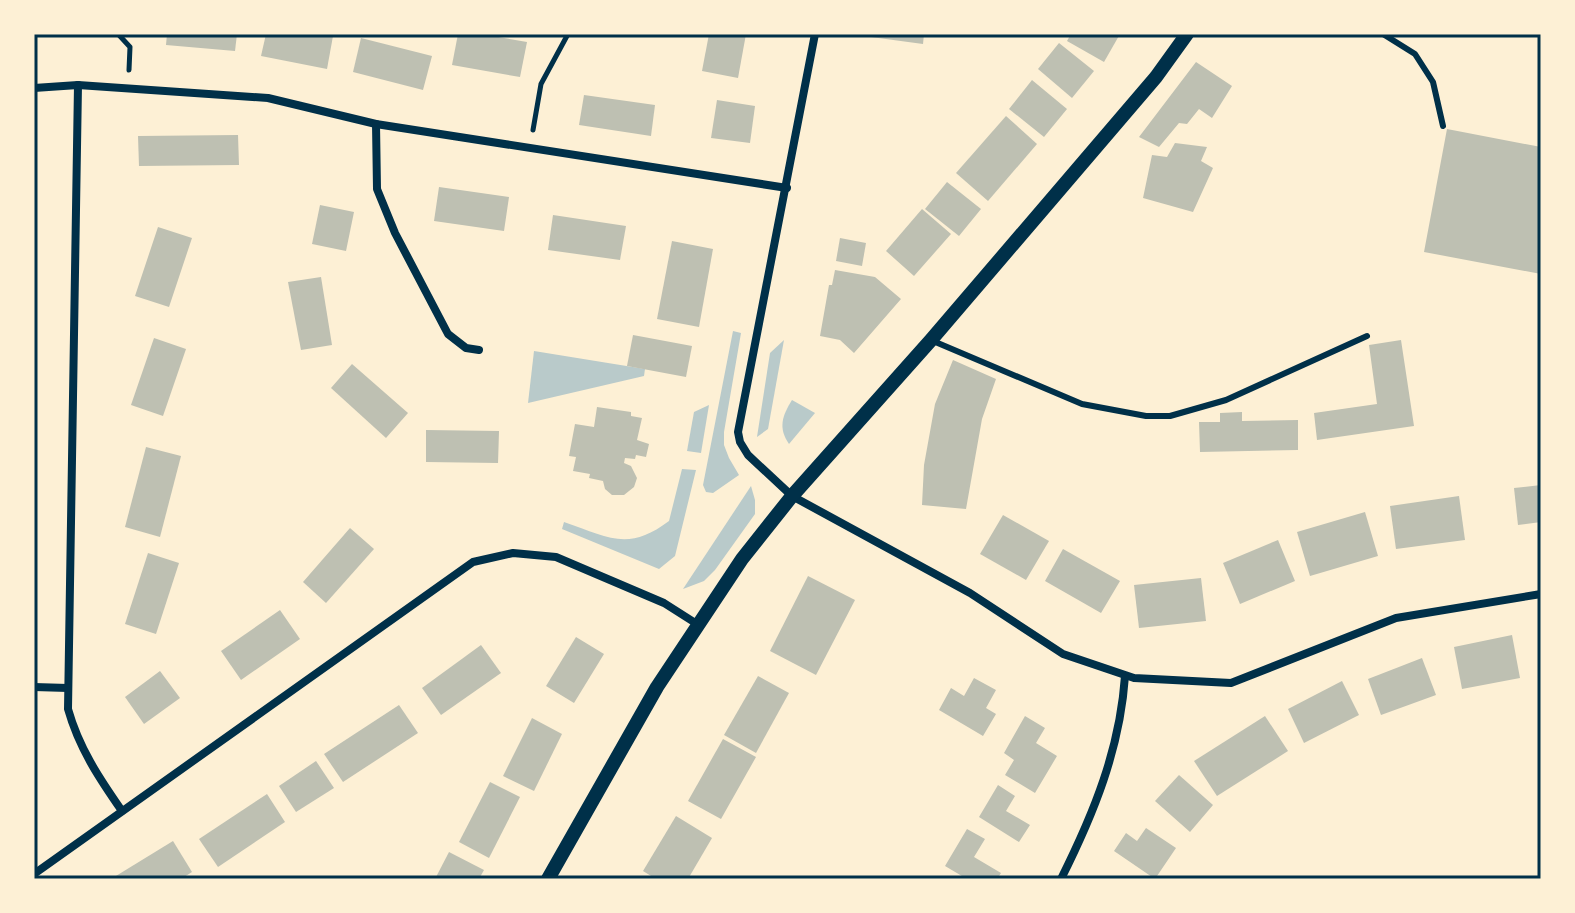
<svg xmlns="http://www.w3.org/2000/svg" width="1575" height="913" viewBox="0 0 1575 913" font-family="'Archivo Narrow',sans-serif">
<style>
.green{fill:#b9caca}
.building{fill:#bec0b2}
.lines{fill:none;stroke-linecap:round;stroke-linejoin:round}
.path{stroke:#003049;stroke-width:5}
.service{stroke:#003049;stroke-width:6}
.minor{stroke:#003049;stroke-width:8}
.tertiary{stroke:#003049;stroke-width:14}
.neatline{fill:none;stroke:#003049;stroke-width:3}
</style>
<rect width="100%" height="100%" fill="#fdf0d5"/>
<g class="green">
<polygon points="733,331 741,333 724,432 724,445 729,458 739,475 713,493 706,492 703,485"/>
<polygon points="784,340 768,429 757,437 770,353"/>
<polygon points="534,351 645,369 644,376 528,403"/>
<path d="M792,400L815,413L789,444C778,428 782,416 792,400Z"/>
<polygon points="709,405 701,453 687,451 694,412"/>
<path d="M682,469L696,470L675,556L659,569L562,529L564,522C608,537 628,552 669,521Z"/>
<polygon points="751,486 755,500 755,514 715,570 704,581 683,589"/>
</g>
<g class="building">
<polygon points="167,34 237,34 235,51 166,45"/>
<polygon points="266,34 333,36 327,69 261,56"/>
<polygon points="458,34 481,34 527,42 520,77 452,65"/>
<polygon points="709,34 746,34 738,78 702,71"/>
<polygon points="872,34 924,34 923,44 871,37"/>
<polygon points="1071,34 1120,34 1104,62 1067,41"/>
<polygon points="361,38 432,56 423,90 353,72"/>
<polygon points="1059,43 1094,71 1072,98 1038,69"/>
<polygon points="1196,62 1232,86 1212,118 1199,109 1187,124 1179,123 1159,147 1139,137"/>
<polygon points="1032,80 1067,109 1044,137 1009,109"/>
<polygon points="584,95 655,105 651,136 579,125"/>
<polygon points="717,100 755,106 750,143 711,138"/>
<polygon points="1006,116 1037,144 988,201 956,173"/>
<polygon points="1447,129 1541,147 1541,274 1424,252"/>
<polygon points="238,135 239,165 139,166 138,136"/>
<polygon points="1175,143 1207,147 1201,161 1213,168 1193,212 1143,198 1152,155 1167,157"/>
<polygon points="947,182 981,209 959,236 925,209"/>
<polygon points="439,187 509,197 504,231 434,221"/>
<polygon points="320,205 354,212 346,251 312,244"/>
<polygon points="922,209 951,234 914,276 886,251"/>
<polygon points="553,215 626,226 620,260 548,250"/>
<polygon points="158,227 192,238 169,307 135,296"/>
<polygon points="840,238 866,243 862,266 836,261"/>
<polygon points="672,241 713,249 699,327 657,319"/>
<polygon points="835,270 875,277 901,299 854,353 840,340 820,336 829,285 832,285"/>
<polygon points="321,277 332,345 301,350 288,282"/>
<polygon points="633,335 692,346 686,377 627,366"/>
<polygon points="154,338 186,349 163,416 131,405"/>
<polygon points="1401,340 1414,426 1317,440 1314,413 1377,404 1369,345"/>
<polygon points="953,360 996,379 982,419 966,509 922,505 924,465 935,404"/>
<polygon points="352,364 408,413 386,438 331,388"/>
<polygon points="597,407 631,412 631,416 642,418 637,440 649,444 646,457 636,455 635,459 625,458 624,463 631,466 637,478 634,487 624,495 612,495 605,489 603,481 589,478 590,474 573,471 576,457 569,456 575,424 594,427"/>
<polygon points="1242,412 1242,421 1298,420 1298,450 1200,452 1199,422 1220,422 1220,413"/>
<polygon points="426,430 499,431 498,463 426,462"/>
<polygon points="146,447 181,456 160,537 125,527"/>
<polygon points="1541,485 1541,522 1518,525 1514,488"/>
<polygon points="1459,496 1465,540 1396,549 1390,506"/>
<polygon points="1365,512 1378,556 1310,576 1297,532"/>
<polygon points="1003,515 1049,541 1026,580 980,554"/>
<polygon points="350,528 374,549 326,603 303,582"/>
<polygon points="1278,540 1295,581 1240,604 1223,563"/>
<polygon points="1063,549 1120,581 1101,613 1045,581"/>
<polygon points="148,553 179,563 156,634 125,624"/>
<polygon points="808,576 855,600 816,675 770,651"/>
<polygon points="1201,578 1206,621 1139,628 1134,585"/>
<polygon points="280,610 300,639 241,680 221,651"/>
<polygon points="1512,635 1520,678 1462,689 1454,647"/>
<polygon points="576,637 604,654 574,703 546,686"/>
<polygon points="481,645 501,673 441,715 422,688"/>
<polygon points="1422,658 1436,695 1381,715 1368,679"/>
<polygon points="160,671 180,698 144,724 125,697"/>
<polygon points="758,676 789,693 756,753 724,735"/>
<polygon points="974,678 996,690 986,708 996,714 983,736 939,710 951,688 964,696"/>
<polygon points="1342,681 1359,715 1304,743 1288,709"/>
<polygon points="399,705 418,733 343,782 324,754"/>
<polygon points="1025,716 1045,728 1036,743 1057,756 1035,793 1005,775 1014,760 1004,753"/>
<polygon points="1265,716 1288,751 1217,796 1194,761"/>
<polygon points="532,718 562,734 534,791 503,776"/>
<polygon points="723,739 756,757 721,819 688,801"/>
<polygon points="316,761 334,788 296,812 279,786"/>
<polygon points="1179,775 1213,805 1190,832 1155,801"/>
<polygon points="490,782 520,797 489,858 459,842"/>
<polygon points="998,785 1015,796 1006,811 1030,825 1019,842 979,817"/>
<polygon points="267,794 285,822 218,867 199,839"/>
<polygon points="676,816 712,838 688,879 656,879 643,871"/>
<polygon points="1146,828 1176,848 1155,879 1114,851 1126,833 1137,841"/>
<polygon points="967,829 985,839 974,857 1001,873 997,879 967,879 945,866"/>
<polygon points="173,841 192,872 181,879 111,879"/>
<polygon points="449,852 484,870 479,879 435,879"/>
</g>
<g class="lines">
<g class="path">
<polyline points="118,34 130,47 129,70"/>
<polyline points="533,130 541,84 568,34"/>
</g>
<g class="service">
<polyline points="1383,34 1415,54 1433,82 1443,126"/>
<polyline points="933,341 1082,404 1146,416 1170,416 1226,400 1367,336"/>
</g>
<g class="minor">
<polyline points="815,34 738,432 740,442 748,455 792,496 970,593 1063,654 1134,678 1231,683 1396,618 1541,594"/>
<path d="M78,85L68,709C79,748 99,778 122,811"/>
<polyline points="34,88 78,85 268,98 376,124 787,188"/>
<polyline points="376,124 377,189 395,233 448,334 466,348 479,350"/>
<polyline points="34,687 68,688"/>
<polyline points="34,874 473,562 513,553 556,557 664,603 697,624"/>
<path d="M1061,879C1094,813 1120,749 1125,676"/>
</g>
<polyline class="tertiary" points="548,879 657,687 742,559 792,496 931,340 1156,77 1187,34"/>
</g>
<rect width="1575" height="913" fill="none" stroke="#fdf0d5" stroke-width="72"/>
<rect x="36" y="36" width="1503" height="841" class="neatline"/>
</svg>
